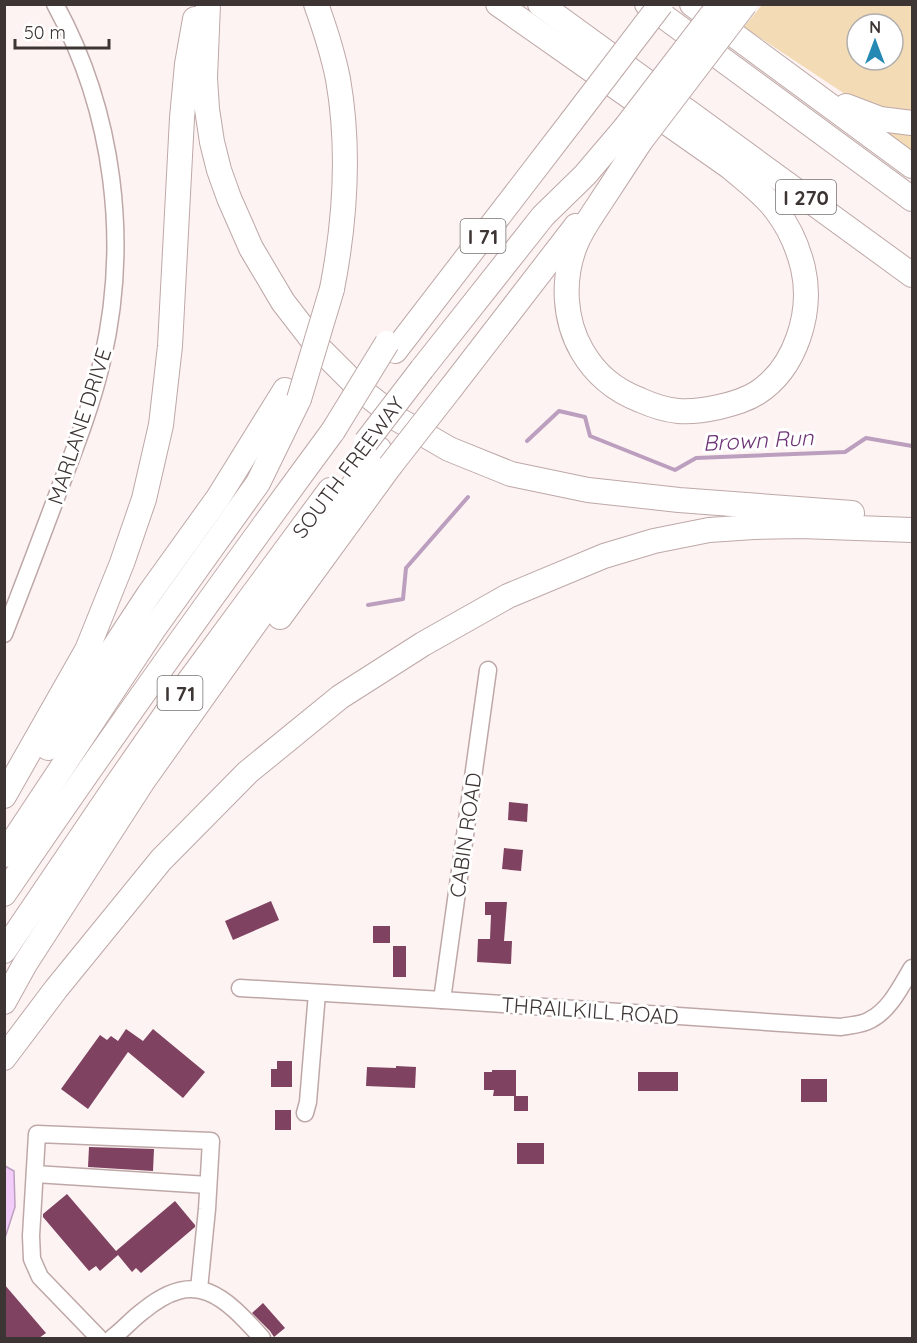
<svg xmlns="http://www.w3.org/2000/svg" width="917" height="1343" viewBox="0 0 917 1343" font-family="Quicksand,sans-serif">
<style>
.green{fill:#f2dbb5;fill-rule:evenodd}
.water{fill:#f3cdfa;stroke:#bc9fbf;stroke-width:1.5}
.lines{fill:none;stroke-linecap:round;stroke-linejoin:round}
.stream{stroke:#bc9fbf;stroke-width:4}
.building{fill:#7f4260}
.minor-casing{stroke:#bea8a7;stroke-width:19}
.highway-casing{stroke:#bea8a7;stroke-width:26}
.minor{stroke:#fff;stroke-width:16}
.highway{stroke:#fff;stroke-width:24}
.highway-bridge-casing{stroke:#bea8a7;stroke-width:26;stroke-linecap:butt}
.highway-bridge{stroke:#fff;stroke-width:24}
.labels{text-anchor:middle;dominant-baseline:central;stroke-width:6;stroke-linejoin:round;paint-order:stroke}
.shield{fill:#fff;stroke:#777171;stroke-width:1.5}
.shield-label{font-size:20px;font-weight:bold;fill:#3d3434}
.street-label{font-size:21px;fill:#3d3434;stroke:#fff}
.water-label{font-size:22px;font-style:italic;fill:#6b3375;stroke:#fff}
</style>
<rect width="100%" height="100%" fill="#fdf3f3"/>
<g class="green">
<path d="M762,5H912V115L857,102L744,27ZM857,24H893V60H857Z"/>
<polygon points="878,130 912,131 912,154"/>
</g>
<polygon class="water" points="5,1166 14,1171 15,1207 5,1238"/>
<g class="lines">
<g class="stream">
<polyline points="527,441 559,411 585,417 590,436 675,470 696,458 845,452 866,438 912,446"/>
<polyline points="368,605 403,599 406,568 468,497"/>
</g>
</g>
<g class="building">
<polygon points="509,802 528,804 527,822 508,820"/>
<polygon points="504,848 523,850 521,871 502,869"/>
<polygon points="271,901 279,920 233,940 225,921"/>
<polygon points="485,902 507,902 504,941 512,941 511,964 477,962 478,939 490,939 491,915 485,915"/>
<rect x="373" y="926" width="17" height="17"/>
<rect x="393" y="946" width="13" height="31"/>
<polygon points="126,1029 143,1041 153,1029 205,1072 183,1098 128,1052 88,1109 61,1089 100,1035 107,1040 111,1036 118,1041"/>
<polygon points="277,1061 292,1061 292,1087 271,1087 271,1069 277,1069"/>
<polygon points="396,1066 416,1067 415,1088 366,1086 367,1067 396,1068"/>
<polygon points="492,1070 516,1070 516,1096 493,1096 494,1090 484,1090 484,1072 492,1072"/>
<rect x="638" y="1072" width="40" height="19"/>
<rect x="801" y="1079" width="26" height="23"/>
<rect x="514" y="1096" width="14" height="15"/>
<rect x="275" y="1110" width="16" height="20"/>
<rect x="517" y="1143" width="27" height="21"/>
<polygon points="89,1147 154,1149 153,1171 88,1167"/>
<polygon points="67,1194 116,1251 175,1201 195,1225 195,1227 141,1273 136,1268 132,1272 118,1255 100,1271 96,1266 89,1271 43,1217 43,1214"/>
<polygon points="4,1284 46,1333 39,1338 4,1338"/>
<polygon points="263,1303 285,1328 274,1337 270,1331 252,1313"/>
</g>
<g class="lines">
<defs>
<g id="minor">
<path d="M4,634C23,586 41,538 59,490C75,448 92,405 102,361C130,242 114,112 55,4"/>
<path d="M240,988L442,1000L841,1027C850,1025 862,1025 870,1020C890,1010 901,986 912,968"/>
<polyline points="442,1000 488,670"/>
<polyline points="305,1113 308,1102 317,993"/>
<polyline points="35,1174 208,1185"/>
<polyline points="99,1338 40,1277 32,1259 31,1236 37,1134 211,1141 207,1209 199,1289"/>
<path d="M112,1338C123,1330 132,1319 143,1311C196,1267 224,1296 262,1338"/>
</g>
<g id="highway">
<polyline points="208,4 205,78 207,109 212,142 219,170 229,198 251,248 283,302 317,346 361,390 399,420 449,449 511,474 588,490 679,500 852,513"/>
<path d="M316,4C325,29 333,54 338,79C350,148 345,222 332,289"/>
<path d="M498,4L730,167C746,181 764,194 776,210C789,227 798,247 803,268C813,312 796,368 757,393C746,400 732,404 719,407C687,414 669,413 640,400C614,390 596,375 582,351C564,320 562,280 575,246C581,230 591,217 600,203C613,183 627,162 640,142"/>
<polyline points="540,4 912,275"/>
<polyline points="647,4 912,199"/>
<polyline points="692,4 912,166"/>
<polyline points="846,106 880,119 912,123"/>
<polyline points="395,351 571,122"/>
<polyline points="422,369 543,216 585,175 625,128"/>
<polyline points="451,388 576,226"/>
<polyline points="280,617 390,466"/>
<polyline points="48,748 149,594 218,498 285,390"/>
<polyline points="4,796 87,650 122,563 144,499 161,425 170,346 182,118 187,64 195,19"/>
<polyline points="4,855 153,630 258,483 299,399"/>
<path d="M4,894C111,737 221,583 333,431"/>
<polyline points="4,951 115,787 181,692 330,490"/>
<polyline points="4,1002 25,964 143,781 379,449"/>
<polyline points="4,1058 56,989 161,860 248,772 340,697 423,644 508,596 604,556 654,541 709,530 754,527 801,526 912,530"/>
</g>
</defs>
<use href="#minor" class="minor-casing"/>
<use href="#highway" class="highway-casing"/>
<use href="#minor" class="minor"/>
<use href="#highway" class="highway"/>
<defs>
<g id="highway-bridge">
<polyline points="571,122 661,4"/>
<polyline points="625,128 720,4"/>
<polyline points="640,142 745,4"/>
<polyline points="299,399 332,289"/>
<polyline points="333,431 387,343"/>
<polyline points="366,442 422,369"/>
<polyline points="390,466 451,388"/>
</g>
</defs>
<use href="#highway-bridge" class="highway-bridge-casing"/>
<use href="#highway-bridge" class="highway-bridge"/>
</g>
<g class="labels">
<g class="shield">
<rect x="776" y="180" width="60" height="34" rx="4.5"/>
<rect x="460.5" y="219" width="45" height="34" rx="4.5"/>
<rect x="157.5" y="676" width="45" height="34" rx="4.5"/>
</g>
<g class="shield-label">
<text x="806" y="197">I 270</text>
<text x="483" y="236">I 71</text>
<text x="180" y="693">I 71</text>
</g>
<g class="street-label">
<text transform="translate(79 426) rotate(-72)">MARLANE DRIVE</text>
<text transform="translate(348 467) rotate(-53)">SOUTH FREEWAY</text>
<text transform="translate(465 835) rotate(-82)">CABIN ROAD</text>
<text transform="translate(590 1010) rotate(4)">THRAILKILL ROAD</text>
</g>
<g class="water-label">
<text transform="translate(758 440) rotate(-3)">Brown Run</text>
</g>
</g>
<rect width="917" height="1343" fill="none" stroke="#3d3434" stroke-width="12"/>
<g transform="translate(875 42)"><circle r="28" fill="#ffffff" stroke="#b1aeae" stroke-width="1.5"/>
<path d="M0-4.5L10 22L0 15L-10 22Z" fill="#2689b3"/>
<text y="-9" font-size="16" font-weight="bold" text-anchor="middle" fill="#3d3434">N</text>
</g>
<path d="M15 39v9h94v-9" fill="none" stroke="#3d3434" stroke-width="3"/>
<text x="24" y="39" font-size="18" fill="#3d3434" stroke="#ffffff" stroke-width="4.5" paint-order="stroke">50 m</text>
</svg>
